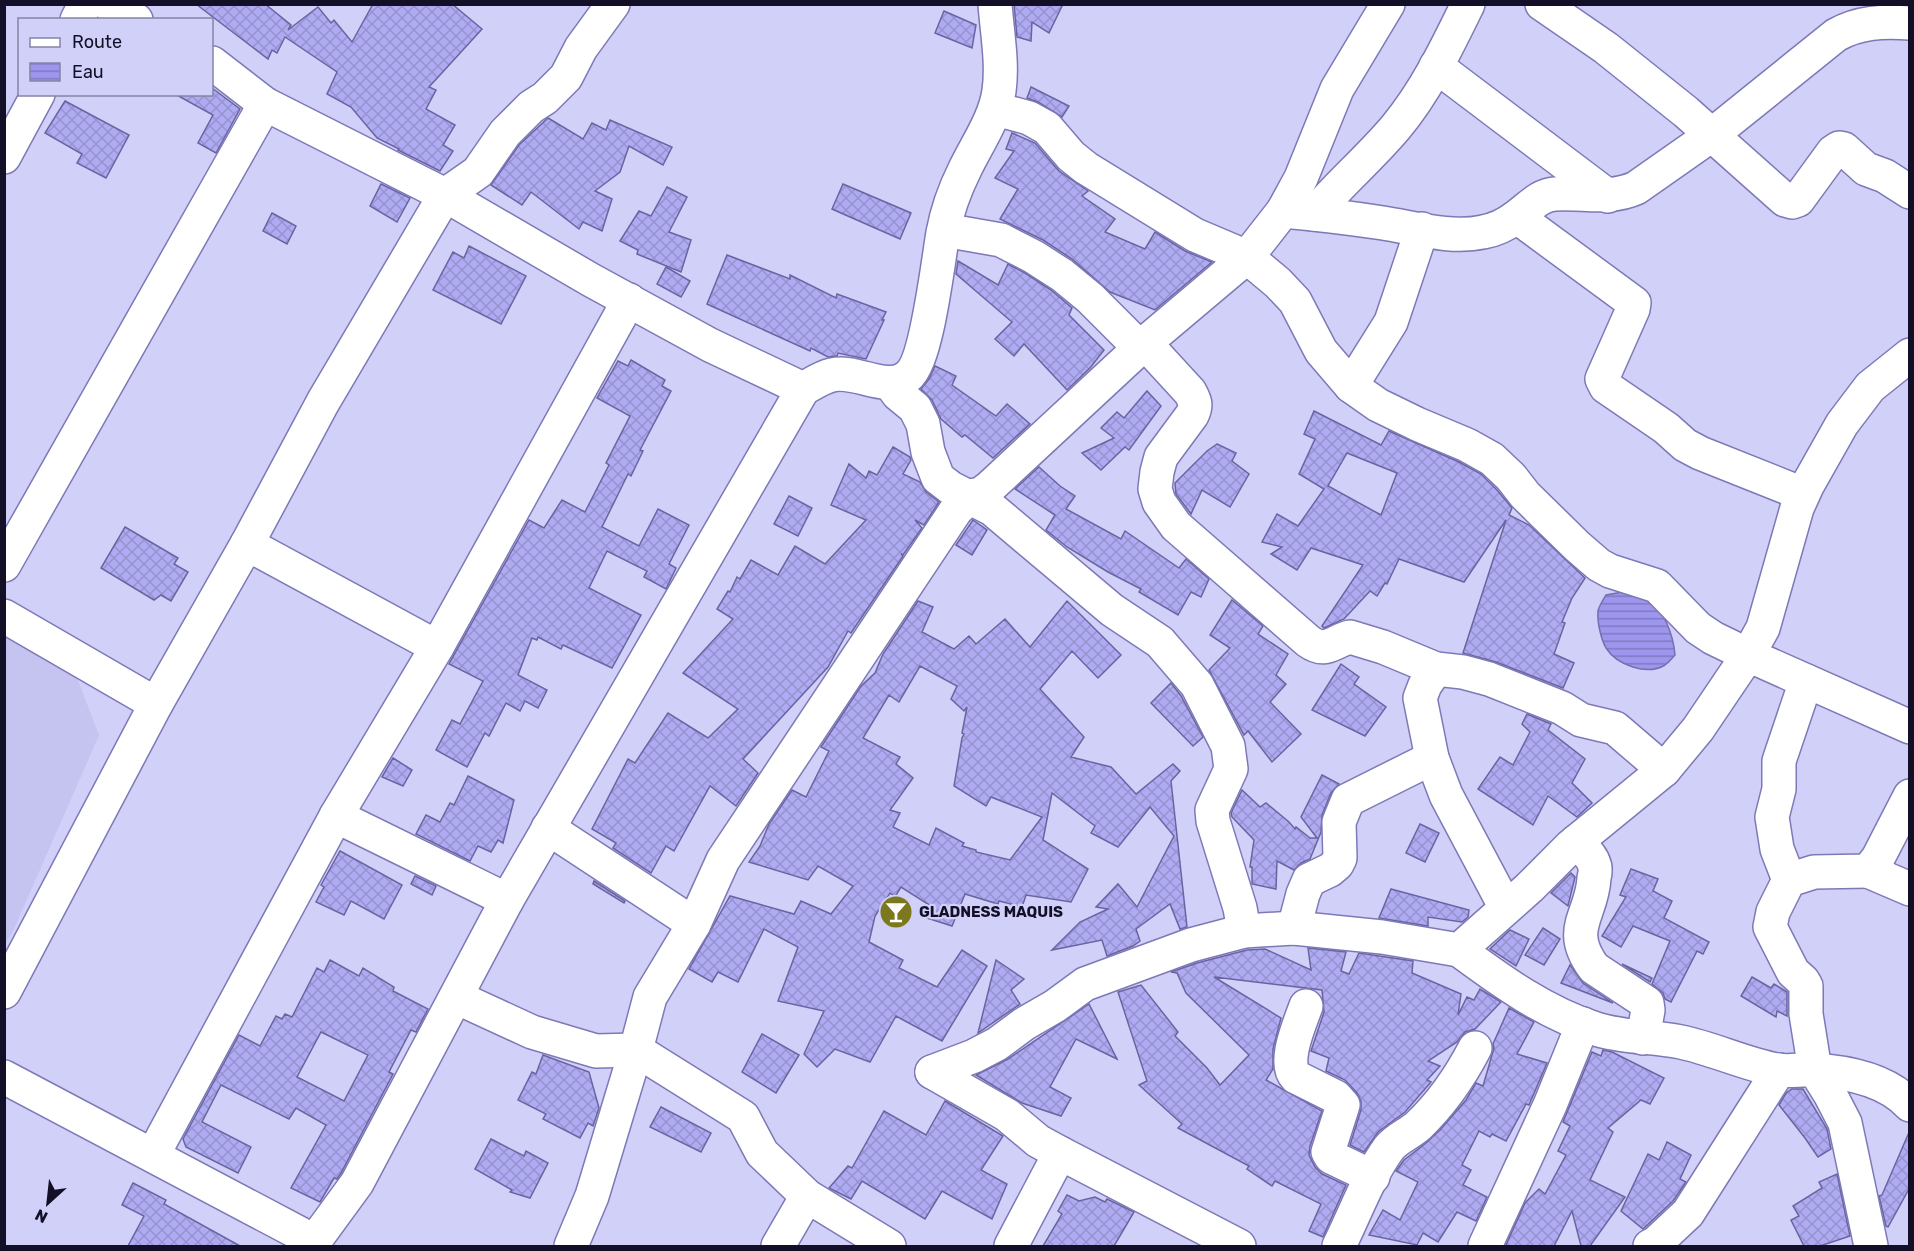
<svg xmlns="http://www.w3.org/2000/svg" width="1914" height="1251" viewBox="0 0 1914 1251" font-family="Rubik,sans-serif">
<style>
.built{fill:#c5c3f0}
.water{fill:url(#water-rules);stroke:#746eb2;stroke-width:1.5}
.building{fill:url(#building-cross-hatch);stroke:#6964a1;stroke-width:1.5;fill-rule:evenodd}
.lines{fill:none;stroke-linecap:round;stroke-linejoin:round}
.minor-casing{stroke:#7d79b7;stroke-width:36}
.minor{stroke:#fff;stroke-width:33}
.labels{text-anchor:middle;dominant-baseline:central;stroke-width:4.5;stroke-linejoin:round;paint-order:stroke}
.poi-label{font-size:15px;font-weight:bold;fill:#120f27;stroke:#d1d0f9;text-anchor:start}
</style>
<defs>
<pattern id="water-rules" width="6" height="5" patternUnits="userSpaceOnUse" patternTransform="scale(1.5)"><rect width="6" height="5" fill="#9e96ee"/><path d="M0 2.5h6" fill="none" stroke="#7f79c1"/></pattern>
<pattern id="building-cross-hatch" width="8" height="8" patternUnits="userSpaceOnUse" patternTransform="scale(1.5)"><rect width="8" height="8" fill="#afabf2"/><path d="M0 0l8 8M0 8l8-8" fill="none" stroke="#9692d0"/></pattern>
</defs>
<rect width="100%" height="100%" fill="#d1d0f9"/>
<polygon class="built" points="5,631 74,670 99,735 14,929 5,944"/>
<path class="water" d="M1628,591L1650,594C1663,614 1673,631 1675,655C1672,658 1669,662 1665,665C1647,676 1617,665 1606,648C1601,639 1597,622 1598,611C1599,606 1603,600 1606,595Z"/>
<g class="building">
<polygon points="196,4 265,4 291,25 288,30 318,7 331,23 334,20 352,42 373,4 452,4 482,29 429,87 436,90 426,109 455,125 443,145 453,151 440,171 398,150 399,149 377,138 351,107 327,94 337,72 285,37 277,53 272,50 268,59"/>
<polygon points="1014,4 1063,4 1049,33 1032,22 1031,41 1017,37"/>
<polygon points="944,11 976,25 972,48 935,33"/>
<polygon points="1031,87 1069,106 1062,117 1038,102 1027,98"/>
<polygon points="212,88 240,109 216,153 198,143 213,115 175,94 212,94"/>
<polygon points="65,101 129,135 106,178 77,163 82,154 45,133"/>
<polygon points="548,118 583,139 592,123 606,130 610,120 672,147 663,165 629,146 620,172 595,191 612,199 602,231 583,222 579,229 531,192 522,205 491,185 519,145"/>
<polygon points="1012,133 1035,143 1059,171 1088,191 1082,196 1115,219 1105,232 1145,249 1155,232 1185,251 1212,262 1155,310 1110,292 1072,259 1043,240 1000,219 1018,189 995,178 1014,151 1006,149"/>
<polygon points="381,184 410,198 397,222 370,206"/>
<polygon points="843,184 911,213 900,239 832,209"/>
<polygon points="667,187 687,197 669,232 691,240 681,272 637,254 638,250 620,241 639,211 651,216"/>
<polygon points="272,213 296,226 287,244 263,231"/>
<polygon points="469,246 526,276 501,324 433,290 453,252 464,258"/>
<polygon points="727,255 790,279 790,275 836,298 837,294 886,312 882,320 884,320 866,359 838,353 837,356 828,357 811,348 810,351 707,304"/>
<polygon points="958,261 998,285 1008,264 1025,273 1051,290 1072,308 1069,315 1104,350 1090,368 1067,390 1024,344 1014,356 995,339 1012,322 956,274"/>
<polygon points="666,267 690,281 681,297 657,284"/>
<polygon points="631,360 665,380 662,386 671,391 640,450 643,451 631,476 628,474 602,527 639,546 658,509 689,525 669,564 676,568 666,589 644,577 647,571 607,551 589,588 641,615 612,668 563,645 561,649 538,637 537,640 532,638 518,675 547,690 538,708 525,701 520,711 506,703 489,736 485,733 467,767 436,750 452,720 460,724 483,681 449,664 529,520 544,528 562,500 585,512 609,465 606,463 630,416 597,398 618,361 628,366"/>
<polygon points="935,366 956,376 952,385 996,416 1007,404 1030,424 993,458 965,435 962,437 941,419 932,400 921,389 929,379"/>
<polygon points="1147,391 1161,406 1129,450 1125,447 1101,470 1082,453 1114,438 1101,428 1117,412 1124,418"/>
<path d="M1314,411L1381,445L1389,431L1459,462L1481,474L1497,490L1512,508L1509,515L1529,525L1585,578L1572,598L1562,622L1565,623L1554,654L1574,663L1563,688L1496,662L1463,653L1506,520L1464,582L1399,559L1387,584L1385,583L1377,596L1370,591L1344,619L1324,628L1322,626L1363,565L1311,548L1297,570L1271,554L1282,547L1262,542L1277,514L1298,526L1324,489L1299,474L1315,439L1304,434ZM1347,453L1397,473L1381,515L1328,486Z"/>
<polygon points="1217,444 1236,453 1232,461 1249,474 1230,507 1202,490 1191,514 1176,494 1175,483 1207,451"/>
<polygon points="893,447 910,457 911,460 903,474 920,482 926,492 939,502 924,525 915,520 922,528 903,555 901,554 903,556 851,633 848,631 828,667 743,759 758,773 736,806 710,786 674,851 666,846 651,873 613,848 616,843 592,829 628,759 635,763 668,713 708,738 738,709 683,673 733,619 717,609 728,591 730,592 737,577 740,579 751,560 778,575 795,546 825,564 866,520 831,505 849,464 866,478 869,471 877,475"/>
<polygon points="1039,467 1060,486 1075,496 1066,509 1121,539 1125,531 1179,568 1186,559 1209,579 1201,597 1191,592 1178,615 1139,592 1141,589 1108,572 1067,547 1046,530 1055,515 1015,489"/>
<polygon points="789,496 812,508 798,536 774,524"/>
<polygon points="973,520 987,530 972,555 956,545"/>
<polygon points="125,527 178,558 174,564 188,572 171,601 161,595 154,600 101,568"/>
<polygon points="1232,600 1263,626 1258,634 1288,654 1276,675 1286,684 1270,702 1301,734 1272,762 1248,731 1244,735 1209,670 1230,648 1210,635"/>
<path d="M918,601L933,607L922,632L954,649L969,636L976,644L1005,619L1030,647L1067,601L1121,655L1098,678L1072,651L1040,689L1084,737L1071,757L1111,767L1136,794L1173,764L1180,771L1171,781L1187,927L1180,929L1170,904L1136,929L1140,941L1133,946L1107,956L1102,940L1052,950L1080,922L1108,909L1096,907L1118,884L1137,907L1174,836L1150,807L1118,847L1091,833L1095,826L1052,793L1043,840L1088,869L1071,902L1026,895L1022,907L999,901L998,904L965,894L952,926L927,918L931,906L901,887L895,897L890,893L875,916L869,942L903,960L899,968L937,987L962,950L987,966L942,1041L896,1016L870,1062L835,1049L817,1067L804,1054L824,1011L778,1001L798,947L764,929L738,982L718,972L712,982L689,969L730,896L794,914L801,901L831,914L853,886L818,866L808,880L749,862L760,846L769,824L792,790L806,797L829,751L821,747L861,686L875,673L883,654ZM920,666L957,686L951,699L964,711L967,707L962,733L964,734L962,738L954,786L986,806L991,797L1042,817L1010,860L976,852V850L962,846L964,843L936,828L929,845L893,827L900,813L890,810L913,778L896,764L900,757L863,738L889,695L899,702Z"/>
<polygon points="1341,664 1359,677 1354,684 1386,707 1365,736 1312,710"/>
<polygon points="1171,683 1181,696 1203,737 1193,746 1151,703"/>
<polygon points="1527,714 1551,724 1548,730 1585,759 1572,783 1592,803 1577,817 1548,796 1533,825 1478,789 1500,757 1513,765 1530,732 1522,724"/>
<polygon points="393,758 412,770 403,786 382,777"/>
<polygon points="1322,775 1339,784 1331,793 1322,815 1321,832 1310,859 1301,863 1294,870 1277,861 1276,889 1252,884 1252,867 1250,867 1254,840 1232,817 1231,813 1242,790 1260,807 1266,803 1289,822 1295,829 1296,827 1310,838 1317,838 1301,817"/>
<polygon points="468,776 514,800 503,843 498,840 491,852 478,846 470,861 416,834 426,815 440,822 450,803 454,805"/>
<polygon points="1420,824 1439,833 1425,862 1406,853"/>
<polygon points="340,851 402,885 384,919 351,901 344,915 316,902 324,887 321,885"/>
<polygon points="1631,869 1658,879 1653,891 1672,901 1664,918 1709,942 1703,954 1697,951 1671,1002 1665,999 1663,993 1652,984 1670,941 1633,926 1621,947 1602,936 1626,897 1620,895"/>
<polygon points="1571,873 1575,877 1568,906 1551,893"/>
<polygon points="415,876 436,886 432,895 411,884"/>
<polygon points="594,881 625,901 624,903 593,884"/>
<polygon points="1391,889 1469,910 1468,917 1462,922 1428,917 1428,926 1379,918"/>
<polygon points="1543,928 1560,939 1544,965 1525,955"/>
<polygon points="1510,930 1529,939 1516,966 1490,949"/>
<polygon points="1308,948 1346,952 1341,971 1349,974 1359,953 1413,961 1412,973 1461,994 1458,1015 1467,997 1474,1000 1480,989 1501,1002 1475,1029 1465,1032 1457,1042 1428,1061 1440,1066 1427,1080 1431,1082 1405,1112 1378,1132 1364,1152 1350,1145 1361,1110 1361,1101 1357,1093 1345,1080 1326,1071 1329,1058 1311,1051 1324,1012 1322,990 1214,977 1281,1018 1273,1049 1273,1069 1266,1080 1322,1111 1310,1146 1309,1155 1315,1167 1322,1174 1346,1185 1323,1237 1309,1231 1321,1204 1275,1181 1272,1186 1247,1169 1249,1166 1178,1128 1182,1124 1139,1085 1147,1081 1118,992 1141,985 1178,1032 1175,1036 1207,1068 1220,1085 1249,1055 1186,993 1177,973 1171,972 1197,963 1247,950 1265,949 1311,970"/>
<path d="M330,960L359,976L363,968L394,987L393,991L428,1009L416,1032L411,1030L389,1072L393,1074L341,1173L337,1179L334,1178L320,1202L291,1188L326,1125L296,1108L289,1119L221,1085L202,1122L251,1147L238,1173L186,1147L183,1139L239,1035L260,1046L276,1016L282,1019L285,1014L292,1017L317,968L324,972ZM321,1032L368,1055L344,1101L297,1077Z"/>
<polygon points="996,960 1024,979 1011,990 1020,1004 978,1033"/>
<polygon points="1622,964 1652,978 1650,982"/>
<polygon points="1570,965 1583,983 1613,1003 1561,983"/>
<polygon points="1752,977 1771,988 1774,984 1787,992 1787,1016 1777,1011 1776,1017 1741,996"/>
<polygon points="1089,1004 1117,1059 1076,1039 1050,1087 1071,1098 1061,1116 1022,1103 976,1075 1008,1059"/>
<polygon points="1509,1008 1534,1022 1517,1054 1547,1063 1529,1105 1526,1104 1506,1141 1492,1134 1490,1137 1479,1131 1462,1165 1471,1170 1463,1185 1487,1197 1476,1221 1457,1212 1438,1242 1423,1233 1417,1245 1369,1235 1383,1210 1400,1220 1418,1182 1396,1171 1404,1160 1426,1143 1440,1130 1466,1100 1476,1083 1483,1086 1494,1048 1493,1044"/>
<polygon points="762,1034 799,1055 776,1093 742,1072"/>
<polygon points="1603,1050 1612,1052 1664,1078 1650,1104 1641,1100 1608,1128 1613,1132 1590,1180 1625,1197 1590,1246 1581,1246 1572,1211 1554,1246 1508,1246 1506,1245 1525,1203 1539,1189 1545,1194 1566,1155 1558,1151 1570,1126 1563,1122 1592,1052 1601,1056"/>
<polygon points="543,1055 589,1072 599,1108 593,1126 588,1123 580,1138 543,1119 546,1114 518,1100 532,1072 536,1074"/>
<polygon points="1792,1089 1803,1089 1827,1129 1831,1149 1818,1157 1805,1138 1779,1105 1786,1093"/>
<polygon points="945,1101 1003,1136 981,1170 1007,1184 992,1219 942,1191 925,1219 862,1181 851,1199 829,1188 848,1166 852,1168 884,1111 926,1135"/>
<polygon points="661,1107 711,1133 701,1152 650,1127"/>
<polygon points="1910,1130 1910,1187 1888,1227 1886,1226 1879,1196 1882,1195"/>
<polygon points="491,1139 524,1156 526,1151 548,1163 530,1198 510,1192 512,1190 475,1169"/>
<polygon points="1667,1142 1691,1155 1680,1179 1686,1182 1673,1201 1643,1229 1621,1211 1648,1154 1659,1160"/>
<polygon points="1837,1174 1850,1236 1820,1246 1804,1246 1791,1220 1799,1216 1793,1206 1822,1188 1819,1182"/>
<polygon points="133,1183 166,1200 164,1204 240,1246 128,1246 144,1216 122,1205"/>
<polygon points="1067,1195 1079,1201 1095,1197 1105,1202 1107,1199 1134,1212 1114,1246 1043,1246 1062,1214 1058,1211"/>
</g>
<g class="lines">
<defs>
<g id="minor">
<polyline points="108,4 136,20"/>
<polyline points="1542,4 1606,48 1686,112 1785,200 1792,202 1798,200 1833,152 1839,148 1844,149 1866,169 1885,176 1910,192"/>
<polyline points="77,20 85,4"/>
<polyline points="212,63 265,104 445,195 591,280 710,345 803,389"/>
<polyline points="1436,66 1608,196"/>
<polyline points="996,109 1029,118 1047,128 1071,156 1086,168 1195,235 1247,257 1278,283 1295,301 1321,351 1351,386 1378,405 1417,424 1467,445 1492,459 1511,477 1525,495 1577,546 1599,565 1610,571 1657,586 1698,628 1713,638 1748,655 1910,727"/>
<polyline points="4,157 38,94"/>
<path d="M1283,211C1316,214 1350,218 1383,223C1415,228 1451,239 1483,232C1494,230 1507,224 1516,217C1529,208 1539,195 1555,194C1583,192 1609,200 1636,188L1713,134L1836,35C1859,22 1883,21 1910,23"/>
<path d="M1314,214C1339,184 1370,158 1396,127C1426,91 1447,47 1468,4"/>
<polyline points="1517,217 1634,303 1633,309 1602,379 1606,387 1666,428 1685,445 1700,453 1803,494"/>
<polyline points="944,230 1001,240 1034,257 1062,275 1090,298 1140,348"/>
<path d="M1145,343L1190,392C1195,401 1197,405 1192,415L1161,457L1157,472L1155,489L1159,502L1176,526L1308,641C1326,654 1332,642 1350,637L1383,647L1436,669L1463,672L1489,679L1562,708L1581,720L1615,728L1664,770"/>
<polyline points="890,383 898,394 915,408 923,424 928,452 938,478 951,488 992,509 1112,610 1160,642 1197,685 1228,746 1231,769 1212,810 1213,821 1240,908 1244,931"/>
<polyline points="1351,386 1391,322 1422,229"/>
<polyline points="247,544 437,647"/>
<polyline points="4,565 265,104"/>
<polyline points="4,616 156,704"/>
<polyline points="1436,669 1425,685 1420,698 1432,758 1446,795 1506,908"/>
<polyline points="336,816 507,900"/>
<polyline points="548,828 694,924"/>
<path d="M1577,841C1582,848 1592,856 1594,864C1596,868 1595,874 1594,878C1592,916 1565,929 1594,968L1647,1003L1648,1010L1643,1038"/>
<polyline points="1868,871 1910,889"/>
<polyline points="1789,880 1777,849 1772,817 1779,789 1779,761 1806,681"/>
<polyline points="1294,928 1303,894 1309,880 1330,870 1337,864 1340,858 1339,822 1348,800 1432,758"/>
<path d="M1459,950C1501,981 1545,1013 1596,1029C1623,1038 1653,1036 1681,1042C1714,1049 1745,1064 1777,1070C1789,1072 1802,1069 1814,1070C1846,1072 1887,1080 1910,1105"/>
<polyline points="4,992 156,704 247,544 323,402 445,195 478,172 505,133 531,107 545,98 566,77 581,48 613,4"/>
<polyline points="456,997 532,1032 596,1051 636,1050 743,1117 762,1153 807,1196 889,1246"/>
<path d="M1306,1006C1300,1023 1282,1063 1296,1077L1336,1097L1343,1105L1328,1152L1331,1157L1373,1177"/>
<polyline points="932,1072 974,1056 997,1044 1024,1024 1055,1006 1085,984 1191,945 1244,931 1294,928 1382,937 1459,950 1529,888 1571,846 1664,770 1698,729 1748,655 1763,628 1797,508 1807,486 1842,424 1870,387 1910,355"/>
<polyline points="932,1072 1007,1115 1038,1141 1060,1153 1239,1246"/>
<polyline points="4,1077 314,1241"/>
<polyline points="153,1155 336,816 437,647 629,300"/>
<path d="M311,1246L357,1183L507,900L803,389C812,384 822,377 832,375C856,369 886,393 907,377C927,363 938,261 943,233C947,211 955,189 965,169C977,144 995,119 999,91C1003,63 997,32 995,4"/>
<polyline points="571,1246 592,1196 636,1050 650,997 694,924 723,860 956,510 971,496 981,494 990,487 1145,343 1247,257 1283,211 1301,178 1337,89 1388,4"/>
<polyline points="778,1246 807,1196"/>
<polyline points="1011,1246 1060,1153"/>
<path d="M1339,1246C1355,1214 1368,1177 1389,1148C1397,1138 1409,1134 1418,1126C1441,1104 1460,1077 1475,1048"/>
<polyline points="1485,1246 1550,1105 1583,1024"/>
<polyline points="1650,1246 1656,1243 1688,1213 1779,1070"/>
<polyline points="1871,1246 1845,1123 1830,1094 1815,1070 1806,1014 1806,986 1803,981 1793,972 1770,927 1773,912 1789,880 1814,872 1868,871 1878,858 1910,796"/>
</g>
</defs>
<use href="#minor" class="minor-casing"/>
<use href="#minor" class="minor"/>
</g>
<defs>
<symbol id="bar-disc" viewBox="-11 -11 22 22"><circle r="9.5" fill="#7c781d" stroke="#d1d0f9"/><path d="M-6-5H6L.8 .8V4.5H3.5V6h-7V4.5H-.8V.8Z" fill="#fff"/></symbol>
</defs>
<g fill-rule="evenodd">
<use href="#bar-disc" x="877" y="893" width="38" height="38"/>
</g>
<g class="labels">
<g class="poi-label">
<text x="919" y="912">GLADNESS MAQUIS</text>
</g>
</g>
<rect width="1914" height="1251" fill="none" stroke="#120f27" stroke-width="12"/>
<rect x="18" y="18" width="195" height="78" fill="#d1d0f9" stroke="#8583a5" stroke-width="1.5"/>
<rect x="30" y="38" width="30" height="9" fill="#ffffff" stroke="#8583a5" stroke-width="1.5"/>
<text x="72" y="48" font-size="18" fill="#120f27">Route</text>
<rect x="30" y="63" width="30" height="18" fill="url(#water-rules)" stroke="#8583a5" stroke-width="1.5"/>
<text x="72" y="78" font-size="18" fill="#120f27">Eau</text>
<g transform="translate(48 1203) rotate(207)" stroke="#d1d0f9" stroke-width="4.5" paint-order="stroke">
<path d="M0-4.5L10 22L0 15L-10 22Z" fill="#120f27"/>
<text y="-9" font-size="16" font-weight="bold" text-anchor="middle" fill="#120f27">N</text>
</g>
</svg>
